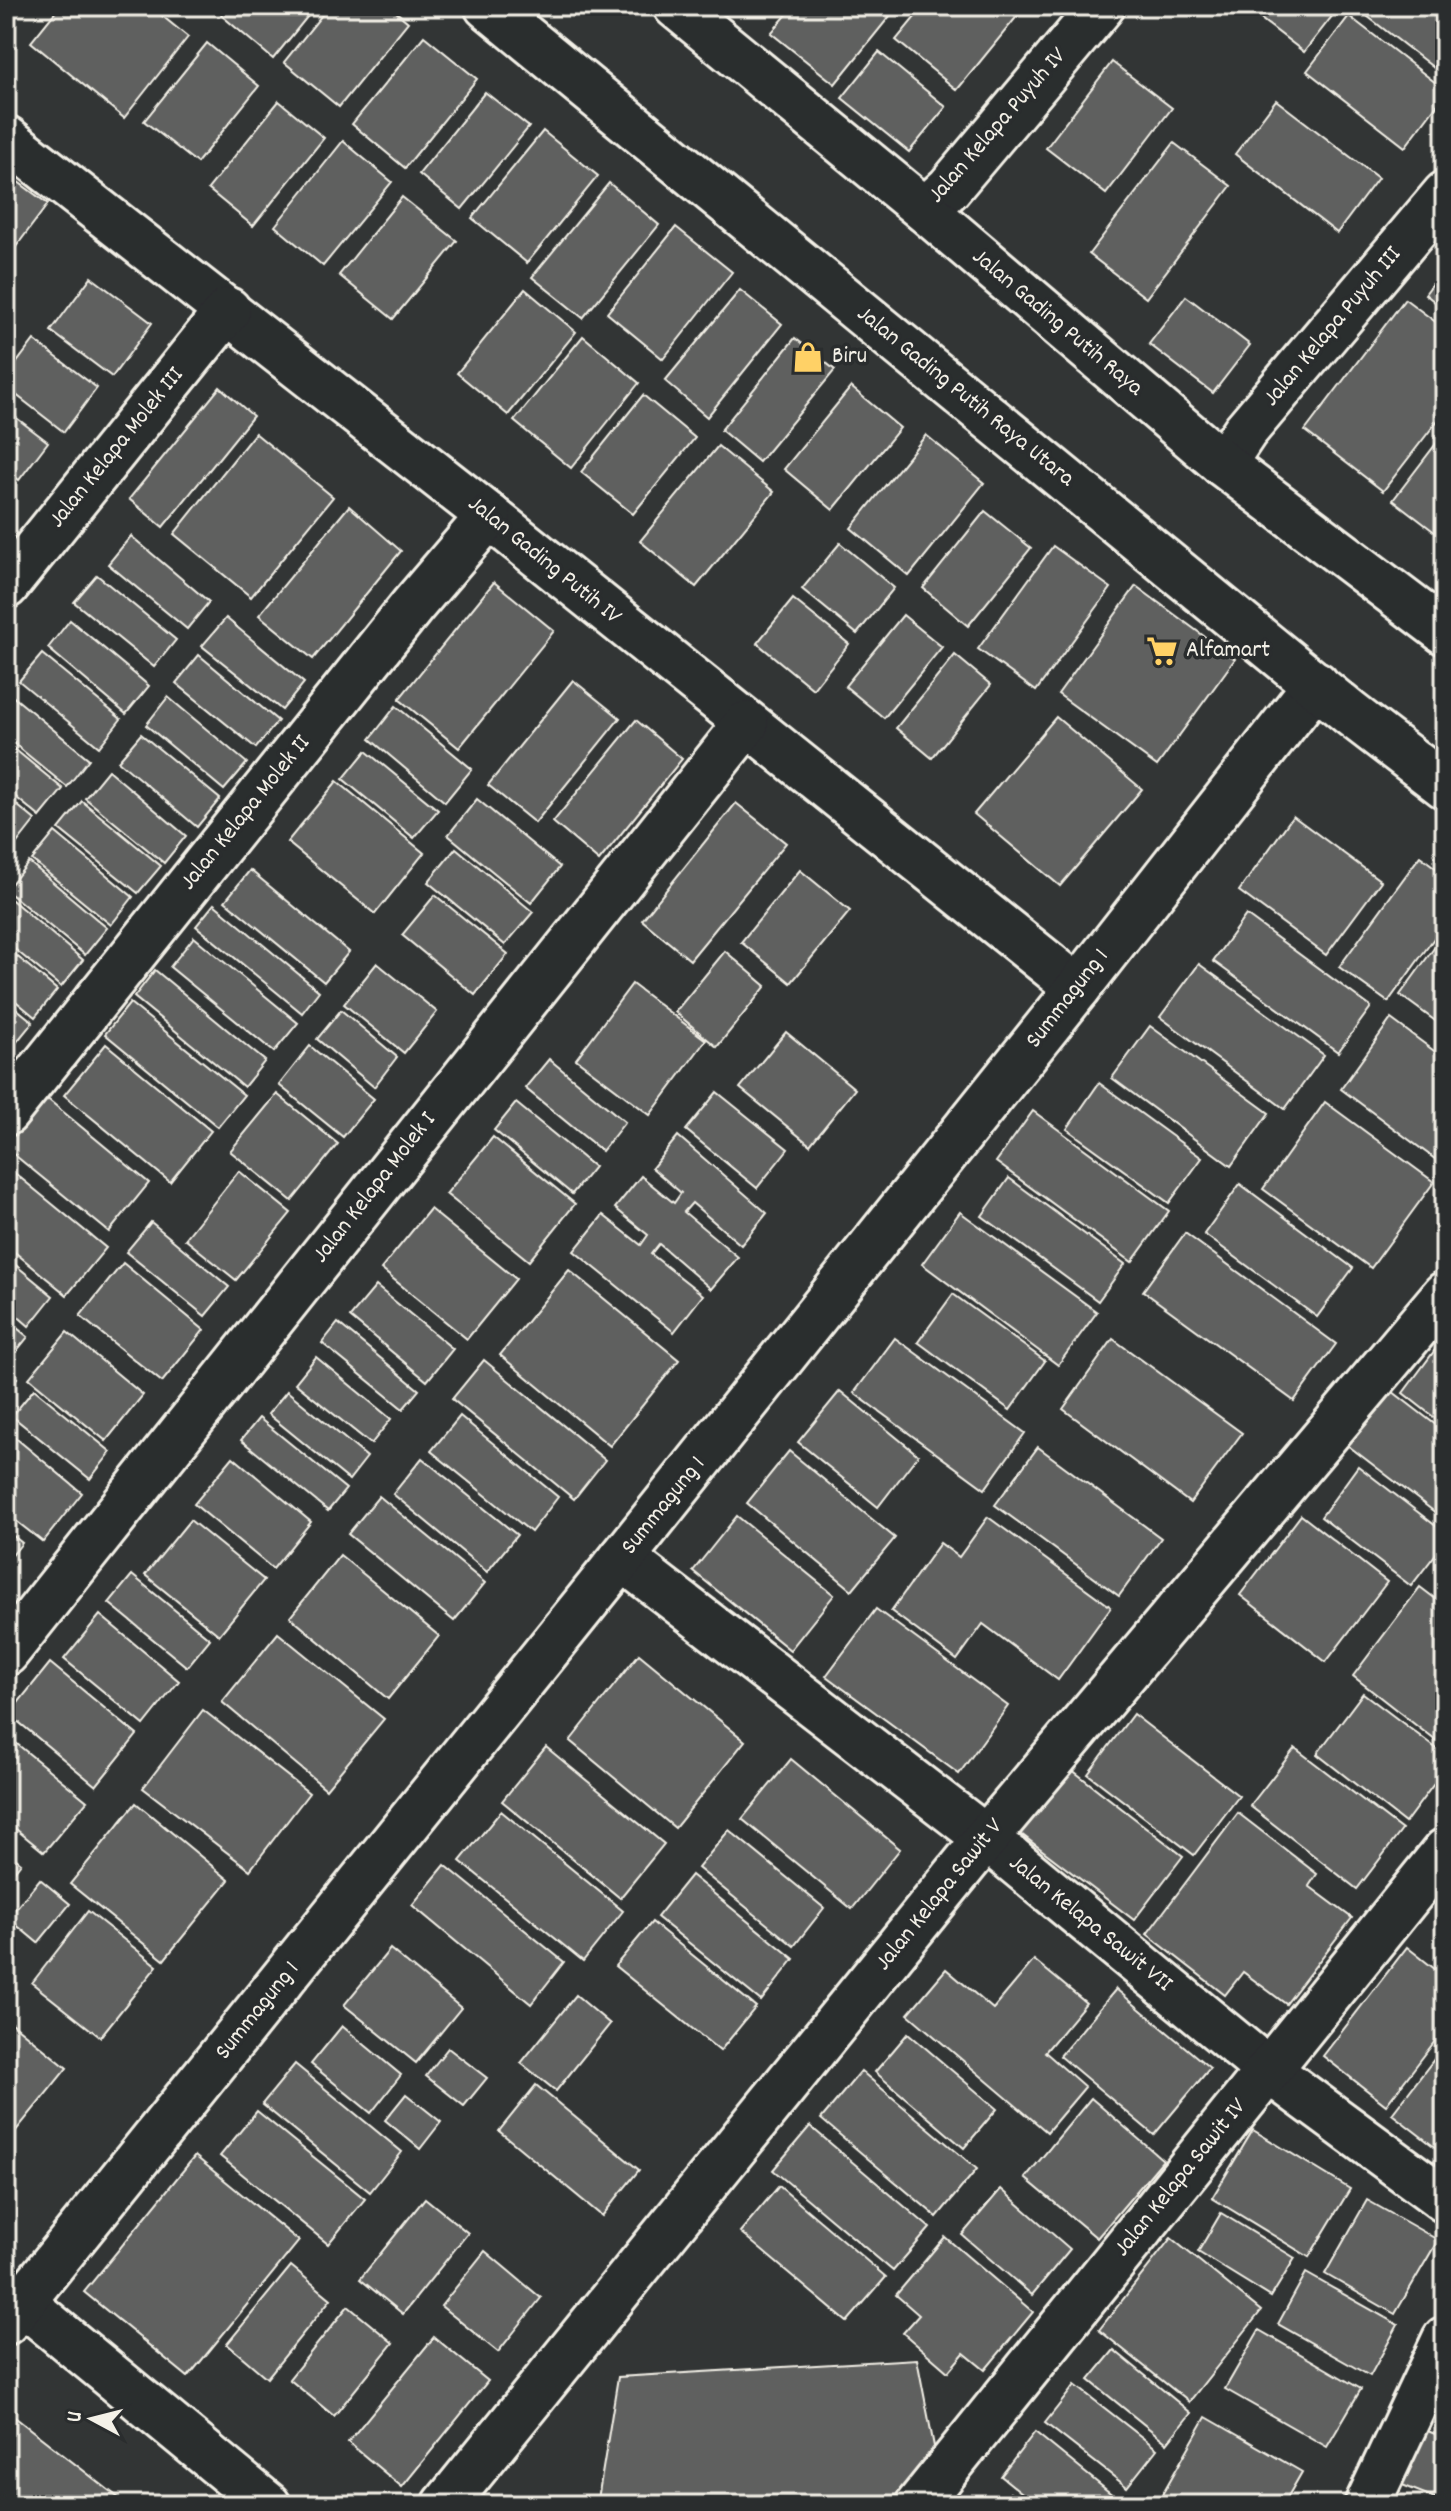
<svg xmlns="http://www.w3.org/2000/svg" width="1451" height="2511" viewBox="0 0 1451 2511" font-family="Dekko,sans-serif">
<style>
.building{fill:#5f605f;stroke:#f4f1e8;stroke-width:2}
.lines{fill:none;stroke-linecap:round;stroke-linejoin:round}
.street-casing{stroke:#f4f1e8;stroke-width:50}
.secondary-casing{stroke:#f4f1e8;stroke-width:50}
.street{stroke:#2a2d2e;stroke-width:44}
.secondary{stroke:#2a2d2e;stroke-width:44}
.labels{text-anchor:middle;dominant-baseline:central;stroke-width:7;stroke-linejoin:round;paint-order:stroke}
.street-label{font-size:24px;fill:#f4f1e8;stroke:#2a2d2e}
.poi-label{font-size:24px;fill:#f4f1e8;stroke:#2a2d2e;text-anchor:start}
</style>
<rect width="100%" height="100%" fill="#323535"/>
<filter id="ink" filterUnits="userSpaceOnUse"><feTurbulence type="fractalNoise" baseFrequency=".0125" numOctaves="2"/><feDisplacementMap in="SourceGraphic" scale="16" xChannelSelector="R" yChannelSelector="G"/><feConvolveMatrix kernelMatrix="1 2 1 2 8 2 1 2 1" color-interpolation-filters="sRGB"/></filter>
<g filter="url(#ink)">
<g class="building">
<polygon points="60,6 150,6 188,37 124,118 31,42"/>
<polygon points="228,6 316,6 273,59 221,15"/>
<polygon points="329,6 389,6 408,22 339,107 284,62"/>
<polygon points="794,6 898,6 835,84 771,33"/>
<polygon points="924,6 1009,6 1019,14 957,90 896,40"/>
<polygon points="1244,6 1340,6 1304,52"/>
<polygon points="1374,6 1445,6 1443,75 1367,16"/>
<polygon points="1349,16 1445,90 1445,94 1405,147 1307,71"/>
<polygon points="424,36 477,79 405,168 352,124"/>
<polygon points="207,43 259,86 197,163 144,121"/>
<polygon points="879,52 946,107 909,152 842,98"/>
<polygon points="1112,62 1172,108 1106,194 1046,148"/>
<polygon points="485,92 529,127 462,209 419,174"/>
<polygon points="1276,100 1378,178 1337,233 1235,154"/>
<polygon points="279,101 324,138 253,226 208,189"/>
<polygon points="543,131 598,176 527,263 472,218"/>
<polygon points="343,141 392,182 323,266 275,226"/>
<polygon points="1174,143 1231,186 1146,298 1089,254"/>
<polygon points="6,173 48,204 6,260"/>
<polygon points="609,183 659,225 583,318 532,277"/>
<polygon points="402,197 457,241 393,319 339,275"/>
<polygon points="676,227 732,272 663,359 607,313"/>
<polygon points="1445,267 1445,310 1425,294"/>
<polygon points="91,277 152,323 112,377 51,331"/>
<polygon points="525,289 576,332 508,415 457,373"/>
<polygon points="740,290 782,324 707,417 665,381"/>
<polygon points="1186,296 1250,345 1213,393 1149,344"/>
<polygon points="1405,299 1445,329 1445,411 1383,491 1305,431"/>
<polygon points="583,336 639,383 571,468 514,421"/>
<polygon points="795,338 835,370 759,462 721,430"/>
<polygon points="34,340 97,388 64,432 6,387 6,377"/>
<polygon points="220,387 253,416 163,527 129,499"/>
<polygon points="851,387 900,428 833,510 784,469"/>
<polygon points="643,395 695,438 633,514 581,472"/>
<polygon points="6,410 48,442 19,480 6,470"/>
<polygon points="1445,432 1445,540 1393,500"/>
<polygon points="255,433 333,497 251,597 174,534"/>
<polygon points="926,435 984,483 909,576 851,528"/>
<polygon points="718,446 774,492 696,587 640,541"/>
<polygon points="349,506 401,551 313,659 259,615"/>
<polygon points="985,511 1031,548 968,626 923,588"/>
<polygon points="131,536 209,602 187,629 108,564"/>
<polygon points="840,543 894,588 857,634 802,589"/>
<polygon points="1053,546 1111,588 1036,691 978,649"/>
<polygon points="97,575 176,640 154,667 74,602"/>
<polygon points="494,582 554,631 459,748 399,699"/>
<polygon points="1136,586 1235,659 1157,766 1058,694"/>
<polygon points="793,599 849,644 813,689 757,643"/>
<polygon points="903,615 942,647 884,718 845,686"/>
<polygon points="226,618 304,683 282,710 202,646"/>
<polygon points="70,620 149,686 126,714 48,648"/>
<polygon points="42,654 121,719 99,747 19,681"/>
<polygon points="199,655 278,721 256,748 176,683"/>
<polygon points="955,655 991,685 932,758 896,728"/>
<polygon points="573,680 620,718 535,823 488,785"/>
<polygon points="10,694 89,759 67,787 6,737 6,699"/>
<polygon points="168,697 247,763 224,790 146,725"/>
<polygon points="396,706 472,769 445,802 370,739"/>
<polygon points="1056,717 1142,789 1060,886 974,814"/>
<polygon points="636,720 682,759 599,861 553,822"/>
<polygon points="141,734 220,799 197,827 118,761"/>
<polygon points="6,742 63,789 40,817 6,789"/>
<polygon points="366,751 438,810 414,838 343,779"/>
<polygon points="108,770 186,836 164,863 85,798"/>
<polygon points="337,781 424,853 375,914 287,842"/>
<polygon points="6,796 35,820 13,848 6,842"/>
<polygon points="477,799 560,867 531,903 448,835"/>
<polygon points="82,801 161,866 138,893 59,829"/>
<polygon points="736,803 786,843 690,960 642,920"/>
<polygon points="1293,816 1381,881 1326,955 1239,891"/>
<polygon points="55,832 133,897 111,925 32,860"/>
<polygon points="456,848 533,912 505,945 428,882"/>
<polygon points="1420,856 1445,875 1445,923 1388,1002 1339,967"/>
<polygon points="29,862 107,928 85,955 6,890"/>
<polygon points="250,870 349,952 324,982 225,901"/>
<polygon points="800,870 850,911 791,983 741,942"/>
<polygon points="6,895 83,960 61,987 6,942"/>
<polygon points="435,895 508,954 475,995 402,935"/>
<polygon points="214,904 319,991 302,1013 196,926"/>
<polygon points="1246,915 1371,1007 1338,1052 1213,961"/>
<polygon points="1445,933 1445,1028 1400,995"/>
<polygon points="194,937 298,1023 274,1052 170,967"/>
<polygon points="6,947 57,990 35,1017 6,993"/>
<polygon points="725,951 766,986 717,1047 675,1012"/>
<polygon points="377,963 437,1012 404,1053 344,1004"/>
<polygon points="1199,964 1324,1055 1285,1109 1160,1017"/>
<polygon points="155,970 265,1061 244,1087 134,997"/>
<polygon points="632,984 706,1040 650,1115 576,1059"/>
<polygon points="6,1000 33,1022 11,1049 6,1045"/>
<polygon points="130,1003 244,1095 218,1127 105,1034"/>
<polygon points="341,1010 397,1057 374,1087 317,1039"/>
<polygon points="1391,1019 1445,1059 1443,1165 1341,1089"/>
<polygon points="1150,1026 1269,1113 1231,1166 1112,1078"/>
<polygon points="786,1032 855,1089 810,1145 740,1088"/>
<polygon points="106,1044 211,1131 170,1182 64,1095"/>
<polygon points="310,1046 374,1099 343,1137 279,1085"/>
<polygon points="549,1059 625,1122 602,1151 525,1088"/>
<polygon points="1099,1083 1202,1158 1169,1203 1067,1129"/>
<polygon points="717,1092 788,1149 757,1188 686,1130"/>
<polygon points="277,1094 338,1144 292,1201 230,1151"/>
<polygon points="44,1096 149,1183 109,1232 6,1148 6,1143"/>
<polygon points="1325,1102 1434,1182 1371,1268 1263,1189"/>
<polygon points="516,1103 594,1167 572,1194 494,1130"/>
<polygon points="1033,1111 1169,1211 1132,1262 996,1162"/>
<polygon points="678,1136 767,1213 741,1245 692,1203 684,1212 738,1257 711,1289 659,1244 651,1254 703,1295 674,1332 574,1251 603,1215 641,1245 648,1235 615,1208 641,1176 674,1203 681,1193 652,1168"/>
<polygon points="493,1137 575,1204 529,1261 446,1194"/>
<polygon points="6,1166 106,1248 67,1295 6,1245"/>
<polygon points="239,1171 291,1213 236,1280 185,1239"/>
<polygon points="1009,1178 1125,1264 1098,1301 982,1216"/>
<polygon points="1240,1184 1353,1268 1317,1317 1204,1234"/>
<polygon points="430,1209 516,1279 467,1339 381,1269"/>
<polygon points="960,1212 1097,1312 1058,1365 922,1264"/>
<polygon points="151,1222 229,1287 205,1316 126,1252"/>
<polygon points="1185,1233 1336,1344 1294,1401 1143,1291"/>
<polygon points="6,1257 53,1296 29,1326 6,1306"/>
<polygon points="123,1263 204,1330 162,1382 80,1316"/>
<polygon points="569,1270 679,1360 610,1446 500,1355"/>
<polygon points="376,1286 453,1349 427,1381 350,1317"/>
<polygon points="953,1294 1045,1361 1010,1410 918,1342"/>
<polygon points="6,1319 28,1337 6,1364"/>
<polygon points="338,1323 419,1390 403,1409 322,1343"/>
<polygon points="67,1332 143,1395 106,1441 29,1378"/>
<polygon points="895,1338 1025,1433 985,1489 854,1393"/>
<polygon points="1113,1339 1242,1433 1190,1503 1063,1409"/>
<polygon points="1438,1346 1445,1351 1445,1426 1403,1393"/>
<polygon points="316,1357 391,1419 371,1444 295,1383"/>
<polygon points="484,1360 605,1460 574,1499 452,1399"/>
<polygon points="6,1370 17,1378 6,1391"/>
<polygon points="1384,1385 1445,1432 1445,1520 1342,1441"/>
<polygon points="34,1389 111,1452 90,1479 12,1416"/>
<polygon points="287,1391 367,1457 349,1480 268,1414"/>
<polygon points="840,1391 918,1455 878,1507 798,1442"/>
<polygon points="460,1416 558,1497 531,1532 431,1451"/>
<polygon points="259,1418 346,1489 328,1511 241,1440"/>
<polygon points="6,1430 82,1493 43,1542 6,1513"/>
<polygon points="1038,1447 1161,1538 1119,1596 995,1505"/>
<polygon points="789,1451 895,1538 852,1590 747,1503"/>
<polygon points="233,1457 311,1522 273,1569 194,1504"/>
<polygon points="422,1458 517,1535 487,1572 393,1494"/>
<polygon points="1358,1466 1445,1533 1445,1542 1411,1586 1321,1517"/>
<polygon points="379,1496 485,1583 454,1621 348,1534"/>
<polygon points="1301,1515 1387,1582 1326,1662 1240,1595"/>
<polygon points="737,1516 834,1595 790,1650 693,1571"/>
<polygon points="988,1517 1111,1607 1058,1680 983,1624 957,1660 891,1611 940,1543 959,1557"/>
<polygon points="190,1520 264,1580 219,1635 145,1575"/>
<polygon points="6,1530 22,1543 6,1563"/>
<polygon points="340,1555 439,1636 388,1699 290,1617"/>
<polygon points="132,1575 210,1639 187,1667 109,1603"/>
<polygon points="1420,1587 1445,1606 1445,1748 1353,1676"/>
<polygon points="876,1609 1008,1706 959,1774 826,1676"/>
<polygon points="100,1615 179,1681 144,1725 64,1659"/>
<polygon points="278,1633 384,1719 326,1789 222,1702"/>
<polygon points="639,1654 745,1741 675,1828 570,1741"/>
<polygon points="50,1663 137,1735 96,1786 9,1714"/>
<polygon points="1363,1693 1445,1755 1445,1769 1405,1823 1317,1754"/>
<polygon points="203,1710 309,1793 250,1870 143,1788"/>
<polygon points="1133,1714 1239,1796 1194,1855 1088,1774"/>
<polygon points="6,1735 87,1801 44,1852 6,1821"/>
<polygon points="546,1747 664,1844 620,1898 502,1801"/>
<polygon points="1295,1748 1402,1830 1357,1889 1250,1806"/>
<polygon points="791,1759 900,1849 852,1909 742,1819"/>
<polygon points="1058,1759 1183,1856 1134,1920 1008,1824"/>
<polygon points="136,1803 229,1880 164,1960 70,1884"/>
<polygon points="501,1811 623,1911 583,1961 460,1861"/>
<polygon points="1238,1813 1317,1874 1309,1886 1352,1918 1286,2004 1243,1972 1225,1995 1147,1934"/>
<polygon points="729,1830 824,1908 794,1946 698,1868"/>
<polygon points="6,1851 21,1863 6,1882"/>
<polygon points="445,1865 564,1962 531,2004 412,1905"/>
<polygon points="691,1875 794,1959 761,2001 657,1917"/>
<polygon points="40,1879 70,1904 38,1943 8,1918"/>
<polygon points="88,1911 157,1966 100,2037 32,1983"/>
<polygon points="652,1922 756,2007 720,2051 615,1966"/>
<polygon points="1407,1947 1445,1977 1445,2028 1386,2105 1323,2056"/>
<polygon points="390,1949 461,2008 416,2063 344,2005"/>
<polygon points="1034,1960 1086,2003 1045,2052 1085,2087 1047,2132 908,2014 946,1969 993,2009"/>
<polygon points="1116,1989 1210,2068 1154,2135 1060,2056"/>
<polygon points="576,1995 610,2024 556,2091 521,2063"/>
<polygon points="6,2018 67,2068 6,2143"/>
<polygon points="342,2026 401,2075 371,2113 311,2064"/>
<polygon points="908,2033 997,2109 964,2148 875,2072"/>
<polygon points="1445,2045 1445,2155 1392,2114"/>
<polygon points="448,2048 487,2078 464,2106 426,2076"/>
<polygon points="295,2064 402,2152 370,2192 262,2104"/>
<polygon points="861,2071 977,2169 937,2217 821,2119"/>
<polygon points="536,2085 639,2170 602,2216 499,2131"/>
<polygon points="406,2094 441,2122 420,2149 385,2120"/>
<polygon points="1091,2098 1163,2160 1097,2238 1025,2178"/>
<polygon points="257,2111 365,2199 328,2244 220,2156"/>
<polygon points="810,2126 930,2228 893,2271 773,2170"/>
<polygon points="1253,2130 1350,2189 1309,2257 1212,2198"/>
<polygon points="195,2156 299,2241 188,2377 84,2292"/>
<polygon points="779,2186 886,2277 847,2322 740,2232"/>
<polygon points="1001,2189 1070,2249 1032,2295 962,2235"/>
<polygon points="425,2198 468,2233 403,2314 360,2279"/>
<polygon points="1367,2200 1438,2240 1395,2314 1325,2274"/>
<polygon points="1221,2213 1295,2258 1271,2297 1198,2252"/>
<polygon points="945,2237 1033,2312 985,2370 964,2353 948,2372 903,2333 919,2315 896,2295"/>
<polygon points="1171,2238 1261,2311 1189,2402 1099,2330"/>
<polygon points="485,2251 541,2298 498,2352 441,2306"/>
<polygon points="291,2266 331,2299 267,2378 227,2344"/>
<polygon points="1306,2273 1398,2325 1370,2376 1278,2324"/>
<polygon points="348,2306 393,2343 334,2416 289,2379"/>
<polygon points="1259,2330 1361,2389 1327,2447 1225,2389"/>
<polygon points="434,2337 488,2381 402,2487 348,2442"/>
<polygon points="1114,2350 1191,2413 1167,2443 1089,2380"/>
<polygon points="917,2359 938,2467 881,2505 597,2505 618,2377"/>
<polygon points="1075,2385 1157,2449 1127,2487 1045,2423"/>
<polygon points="12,2415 120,2499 115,2505 6,2505 6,2423"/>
<polygon points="1206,2417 1302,2472 1283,2505 1172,2505 1160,2498"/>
<polygon points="1413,2425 1445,2438 1445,2502 1392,2481"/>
<polygon points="1035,2432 1125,2505 1037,2505 1001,2476"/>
<polygon points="1010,2493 1025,2505 1001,2505"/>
<polygon points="1394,2495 1415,2505 1389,2505"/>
</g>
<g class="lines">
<defs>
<g id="street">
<polyline points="6,138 489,516 1078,988"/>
<polyline points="925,210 949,188 1102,6"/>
<polyline points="1223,464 1245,431 1445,194"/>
<polyline points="6,586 228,310"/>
<polyline points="6,1113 413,605 489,516"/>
<polyline points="622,1558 986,1838 1268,2070 1445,2200"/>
<polyline points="6,1653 746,724"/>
<polyline points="6,2289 268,2505"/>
<polyline points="6,2322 622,1558 1078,988 1316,684"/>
<polyline points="445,2505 986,1838 1445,1294"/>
<polyline points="918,2505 1445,1851"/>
<polyline points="1367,2505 1445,2339"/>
</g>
<g id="secondary">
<polyline points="487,6 1351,714 1445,786"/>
<polyline points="676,6 925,210 1223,464 1445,632"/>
</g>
</defs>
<use href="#street" class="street-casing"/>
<use href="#secondary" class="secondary-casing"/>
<use href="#street" class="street"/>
<use href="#secondary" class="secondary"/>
</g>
</g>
<defs>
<symbol id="shop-bare" viewBox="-9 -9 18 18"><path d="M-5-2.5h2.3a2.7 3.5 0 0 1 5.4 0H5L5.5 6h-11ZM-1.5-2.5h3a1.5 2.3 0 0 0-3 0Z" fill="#ffd166" stroke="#2a2d2e" stroke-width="2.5" paint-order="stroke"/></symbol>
<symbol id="supermarket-bare" viewBox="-9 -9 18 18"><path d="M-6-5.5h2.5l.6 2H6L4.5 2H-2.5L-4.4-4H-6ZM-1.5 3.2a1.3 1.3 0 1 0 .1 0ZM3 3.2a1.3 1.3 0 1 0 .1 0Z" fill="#ffd166" stroke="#2a2d2e" stroke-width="2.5" paint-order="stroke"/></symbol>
</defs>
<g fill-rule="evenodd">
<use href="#shop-bare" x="786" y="335" width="44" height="44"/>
<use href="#supermarket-bare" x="1140" y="629" width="44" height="44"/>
</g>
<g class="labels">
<g class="street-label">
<text transform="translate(998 126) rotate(-49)">Jalan Kelapa Puyuh IV</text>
<text transform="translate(1057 323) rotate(40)">Jalan Gading Putih Raya</text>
<text transform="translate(1333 327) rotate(-50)">Jalan Kelapa Puyuh III</text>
<text transform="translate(965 397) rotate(39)">Jalan Gading Putih Raya Utara</text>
<text transform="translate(117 448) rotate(-51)">Jalan Kelapa Molek III</text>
<text transform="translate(544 561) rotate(39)">Jalan Gading Putih IV</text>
<text transform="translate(246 813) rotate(-51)">Jalan Kelapa Molek II</text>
<text transform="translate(1068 999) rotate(-52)">Summagung 1</text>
<text transform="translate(375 1188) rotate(-52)">Jalan Kelapa Molek I</text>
<text transform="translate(664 1506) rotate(-51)">Summagung 1</text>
<text transform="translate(940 1895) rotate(-51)">Jalan Kelapa Sawit V</text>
<text transform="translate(1090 1924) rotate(39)">Jalan Kelapa Sawit VII</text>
<text transform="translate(258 2011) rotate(-51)">Summagung 1</text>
<text transform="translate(1181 2178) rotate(-51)">Jalan Kelapa Sawit IV</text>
</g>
<g class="poi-label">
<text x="832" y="357">Biru</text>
<text x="1186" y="651">Alfamart</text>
</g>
</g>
<rect width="1451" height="2511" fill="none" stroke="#2a2d2e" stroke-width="32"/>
<rect x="16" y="16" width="1419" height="2479" fill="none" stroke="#f4f1e8" stroke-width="3" filter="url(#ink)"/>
<g transform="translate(92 2419) rotate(277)" stroke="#2a2d2e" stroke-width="6" paint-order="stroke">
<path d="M0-6L14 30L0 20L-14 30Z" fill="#f4f1e8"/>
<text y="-12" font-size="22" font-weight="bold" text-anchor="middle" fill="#f4f1e8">U</text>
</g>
</svg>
